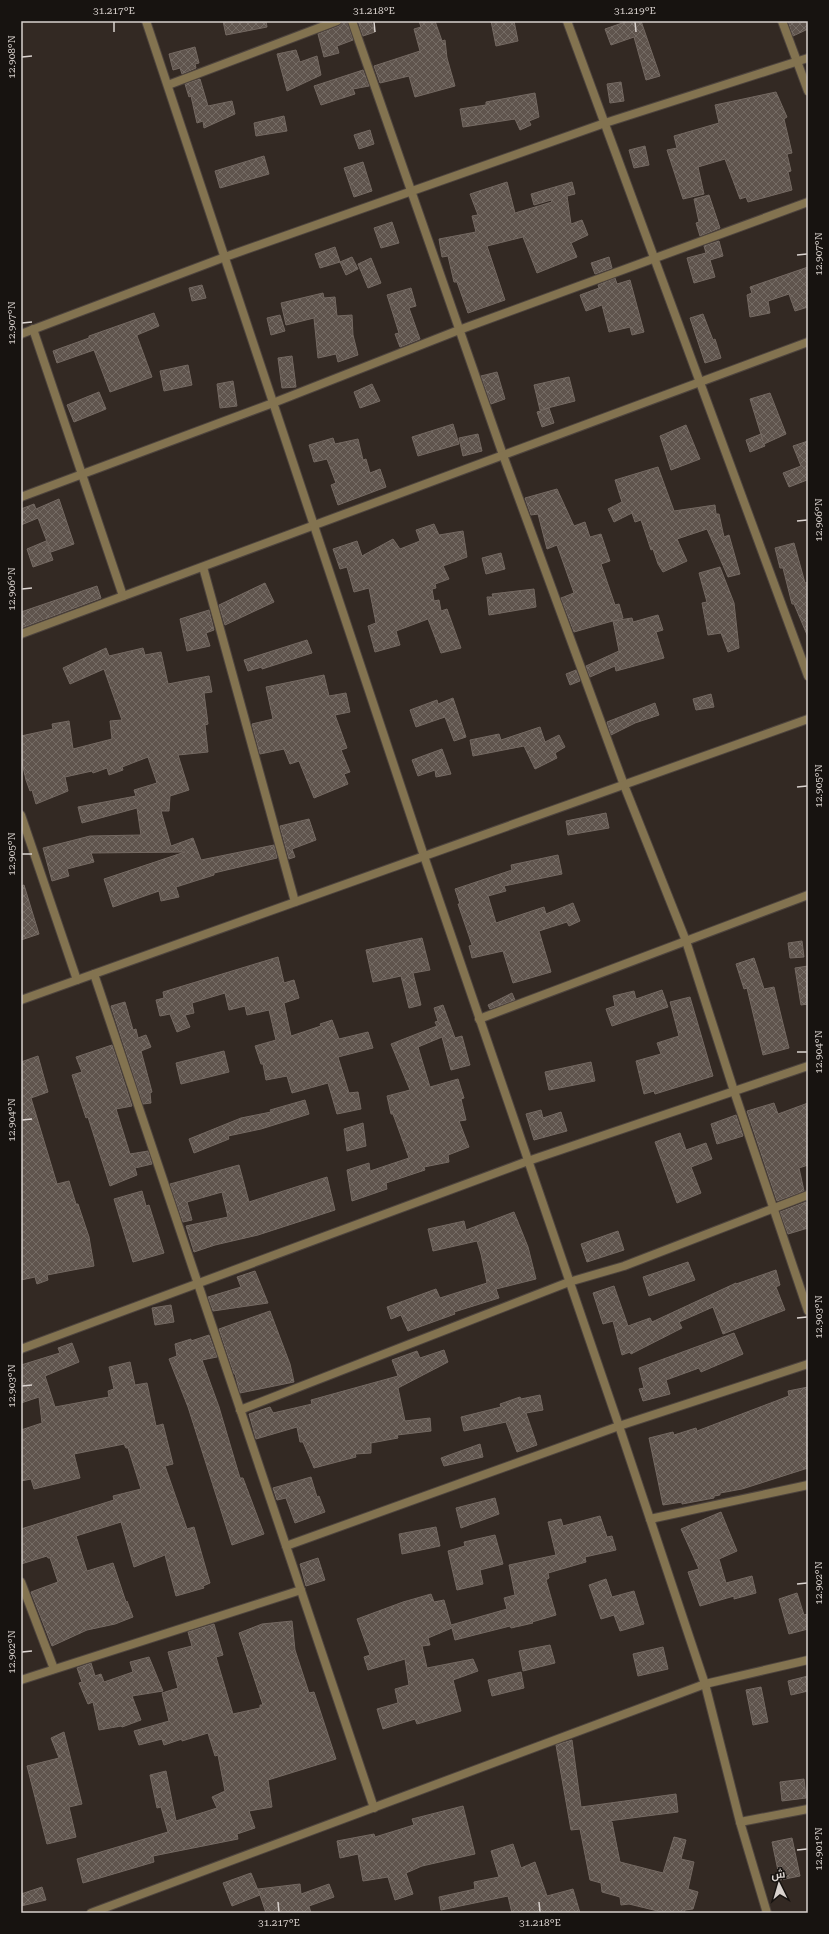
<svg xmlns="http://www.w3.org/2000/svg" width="829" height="1934" viewBox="0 0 829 1934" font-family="'Roboto Serif',Cairo,serif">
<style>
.building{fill:url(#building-cross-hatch);stroke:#746962}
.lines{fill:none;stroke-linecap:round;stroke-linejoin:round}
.minor-casing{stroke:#4e443e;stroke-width:10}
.tertiary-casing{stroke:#4e443e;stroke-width:10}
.minor{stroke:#837350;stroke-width:8}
.tertiary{stroke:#837350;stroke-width:8}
.ticks{fill:none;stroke:#d9d2ce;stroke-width:1.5}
.neatline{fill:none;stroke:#d9d2ce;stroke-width:1.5}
.ticks-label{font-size:10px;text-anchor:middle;fill:#d9d2ce}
</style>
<defs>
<pattern id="building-cross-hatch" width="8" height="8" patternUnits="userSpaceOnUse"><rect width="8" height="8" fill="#5f544d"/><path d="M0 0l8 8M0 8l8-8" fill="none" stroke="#756c65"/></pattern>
</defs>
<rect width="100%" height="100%" fill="#332923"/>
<g class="building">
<polygon points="223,21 266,21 267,27 226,35"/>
<polygon points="342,21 347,21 353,40 337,46 339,53 324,57 318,34 339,26"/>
<polygon points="358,21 371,21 375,32 363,36"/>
<polygon points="419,21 435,21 442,41 445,40 447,58 455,86 415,97 409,76 380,83 374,66 420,51 414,29 421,27"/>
<polygon points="491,21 514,21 518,41 496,46"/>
<polygon points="628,21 641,21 660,76 646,80 634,37 611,45 605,29"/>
<polygon points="788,21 808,21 808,29 793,36"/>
<polygon points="195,47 199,63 195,64 196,68 182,74 180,68 173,70 169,54"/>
<polygon points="296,50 300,62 317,56 321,75 287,91 277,54"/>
<polygon points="363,70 369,86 353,89 355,94 321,105 314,86"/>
<polygon points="200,79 208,106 232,101 235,114 204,128 203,121 197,123 191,96 189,97 185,84"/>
<polygon points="621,82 624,101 610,103 607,84"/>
<polygon points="776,92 787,117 784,119 792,153 787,154 791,171 788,172 792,190 748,202 746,197 740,199 725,159 698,167 704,194 683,199 667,150 677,148 674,136 719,123 715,105"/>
<polygon points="535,93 539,117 529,121 531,125 520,130 515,119 463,127 460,109 486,105 486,102"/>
<polygon points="284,116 287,131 256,136 254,123"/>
<polygon points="370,130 374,144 359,149 354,135"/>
<polygon points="645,146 649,165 634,168 629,150"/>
<polygon points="264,156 269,174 220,188 215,171"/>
<polygon points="363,162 372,191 354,197 344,168"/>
<polygon points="507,182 515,213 552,202 551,200 534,205 531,194 572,182 575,194 567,196 571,224 582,220 588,235 571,243 577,257 537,273 523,237 487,246 505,300 468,313 457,282 454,282 448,256 442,257 439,239 476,232 472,216 478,215 470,194"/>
<polygon points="709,195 720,228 700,236 696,223 699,222 694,199"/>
<polygon points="392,222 399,243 381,248 374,228"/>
<polygon points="719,241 723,256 710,260 715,277 694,283 687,258 706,253 704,246"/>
<polygon points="335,247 340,262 320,268 315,254"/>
<polygon points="352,257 358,269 346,275 340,262"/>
<polygon points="609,257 612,268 595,274 591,263"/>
<polygon points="371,258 381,283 368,288 358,264"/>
<polygon points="808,267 808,307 795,311 789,294 768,301 770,313 750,317 747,295 752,293 750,287"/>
<polygon points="615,278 617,284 630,280 644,332 632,335 630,327 609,332 602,305 586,311 580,295 599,288 598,285"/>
<polygon points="202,285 206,298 192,301 189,288"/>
<polygon points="411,288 416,306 409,308 420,339 400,347 395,334 399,333 387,295"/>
<polygon points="323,293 324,298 335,297 337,316 352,315 353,335 358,355 338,362 336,354 318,358 314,318 286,325 281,303"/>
<polygon points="154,313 159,326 137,335 137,336 152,377 110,392 94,350 57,363 53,351 89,338 89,336"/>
<polygon points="703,314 713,340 715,339 721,358 705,363 690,318"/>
<polygon points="280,315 285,331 271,335 267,318"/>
<polygon points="292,356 296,387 282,388 278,358"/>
<polygon points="188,365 192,385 164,391 160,371"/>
<polygon points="497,372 505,399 491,404 481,376"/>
<polygon points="569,377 575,401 540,410 534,385"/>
<polygon points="233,381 237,406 220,408 217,384"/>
<polygon points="372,384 380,401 360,408 354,392"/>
<polygon points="99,392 106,409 74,422 67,405"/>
<polygon points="770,393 786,434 764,444 765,446 750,452 746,440 761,434 763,441 750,399"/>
<polygon points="549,408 554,423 542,427 537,412"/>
<polygon points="453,424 459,444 418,456 412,437"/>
<polygon points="686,425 700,459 671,470 660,436"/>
<polygon points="478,434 482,451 463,456 459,438"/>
<polygon points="333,438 335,444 358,439 363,460 366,459 370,473 380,469 386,487 338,505 331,485 336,483 327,459 314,462 309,445"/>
<polygon points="808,441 808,481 807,480 789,487 783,473 801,466 793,446"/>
<polygon points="658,467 674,511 715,505 716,514 719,514 724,537 729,535 740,574 728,577 707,529 677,539 687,561 663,572 658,564 653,549 651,550 641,520 635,522 632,513 614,522 608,509 622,502 615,480"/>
<polygon points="557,489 574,526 585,522 590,537 601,534 610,561 601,564 615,605 619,604 623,618 574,632 561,598 574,593 557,545 547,549 538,514 531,515 525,498"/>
<polygon points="59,499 74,544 51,552 38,518 21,525 21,509 34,504 36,509"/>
<polygon points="434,524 439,535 463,531 467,557 443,566 449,579 435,584 436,588 432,589 434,601 439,600 441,611 447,609 461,648 441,653 428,619 396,631 400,645 375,652 368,626 376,623 369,588 354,592 347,567 340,569 333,549 357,541 362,556 393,539 400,549 420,541 416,530"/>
<polygon points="46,541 53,560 33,567 27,549"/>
<polygon points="794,543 805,583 808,582 808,637 794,604 792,604 783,568 780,568 775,548"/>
<polygon points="501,553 505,569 486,574 482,558"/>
<polygon points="720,567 734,603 739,648 728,652 721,633 708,635 702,603 707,602 699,573"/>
<polygon points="265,583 274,602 225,625 219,605"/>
<polygon points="97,586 101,598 21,628 21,612"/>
<polygon points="534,589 536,607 489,615 487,597 493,597 492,594"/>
<polygon points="209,610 214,630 206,633 210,646 187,651 180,619"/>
<polygon points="658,615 663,630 656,632 664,658 616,671 615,666 590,677 586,666 619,651 613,621 632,618 633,622"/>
<polygon points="307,640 312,653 262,669 262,667 248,671 244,660"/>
<polygon points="106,648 109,656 143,648 145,655 161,652 168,684 209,676 212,692 204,693 208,724 205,725 208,752 178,755 189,790 170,796 169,811 161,811 171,846 193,838 201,860 274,845 277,858 214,873 214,875 176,887 179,897 161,901 159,891 113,907 104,879 185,852 91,853 94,862 67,869 69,876 52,881 43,848 90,836 141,835 137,808 82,823 78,807 136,796 134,790 157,783 148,757 122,767 123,770 109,775 107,768 93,773 92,771 65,777 68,791 36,804 32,790 30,791 26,780 21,758 21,736 53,729 52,724 69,721 73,749 112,739 110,721 122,720 104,669 70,684 63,668"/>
<polygon points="576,670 580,681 570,685 566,674"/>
<polygon points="324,675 329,696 346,693 350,712 335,715 347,748 341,750 350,772 344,774 348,784 314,798 299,761 290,764 284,749 260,754 252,724 273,719 266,687"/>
<polygon points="711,694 714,707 696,710 693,699"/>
<polygon points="453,698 466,737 454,741 445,717 416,727 410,710 437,700 438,704"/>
<polygon points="655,703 659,715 635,723 611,735 607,722"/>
<polygon points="540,727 545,742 559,735 565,747 555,753 557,758 535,769 524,746 473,756 470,740 499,734 501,740"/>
<polygon points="442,749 451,774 436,777 435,770 418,776 412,760"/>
<polygon points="606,813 609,828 568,835 566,821"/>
<polygon points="309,819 316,840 292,849 295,857 289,859 280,826"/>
<polygon points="558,855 562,874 504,886 506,891 488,896 496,923 544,907 546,914 573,903 580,921 569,926 567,922 539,931 551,972 513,983 503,951 472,958 469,946 472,945 458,904 460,904 455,889 512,870 511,865"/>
<polygon points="24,885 39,934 21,940 21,886"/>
<polygon points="422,938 430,970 413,973 421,1005 409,1008 401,976 373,982 366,950"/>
<polygon points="802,941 804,957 790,958 788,943"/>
<polygon points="278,957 284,983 294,980 299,998 284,1003 291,1036 321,1026 320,1024 332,1020 339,1039 368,1032 373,1048 338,1057 349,1093 358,1092 361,1109 337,1114 328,1083 292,1093 287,1076 266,1080 263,1064 261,1064 255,1046 276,1040 269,1010 247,1015 245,1006 229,1010 225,993 192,1003 194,1013 185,1015 190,1027 177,1032 170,1014 160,1016 156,1000 164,998 163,992"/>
<polygon points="754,958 764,989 774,987 789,1048 763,1055 747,988 744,989 736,964"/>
<polygon points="808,966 808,1004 801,1005 795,968"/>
<polygon points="662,990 668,1007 612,1026 606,1009 615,1006 613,996 634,991 636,999"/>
<polygon points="512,993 515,1000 490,1009 488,1005"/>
<polygon points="690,997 713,1076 655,1094 654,1091 644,1094 636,1061 661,1054 657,1043 679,1036 670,1002"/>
<polygon points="125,1002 133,1030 136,1029 138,1038 146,1035 151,1047 141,1051 152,1092 150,1093 151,1103 143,1104 111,1006"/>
<polygon points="443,1005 455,1038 462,1036 470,1065 451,1070 442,1037 418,1047 430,1087 458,1079 464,1098 461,1099 466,1120 459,1121 469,1147 448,1155 449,1162 424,1167 425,1170 386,1183 387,1189 352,1201 347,1170 369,1163 370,1171 409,1158 393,1114 391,1114 387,1096 410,1090 391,1044 437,1026 435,1022 438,1021 434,1008"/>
<polygon points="112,1045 132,1106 116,1109 130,1154 148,1151 152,1164 135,1168 137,1175 110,1186 88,1117 86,1118 72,1075 82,1072 76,1057"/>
<polygon points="224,1051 229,1072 181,1084 176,1063"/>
<polygon points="38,1056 48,1092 31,1098 57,1184 69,1181 76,1204 78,1204 89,1237 94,1266 47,1275 48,1280 37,1284 35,1277 21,1280 21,1062"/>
<polygon points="591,1062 595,1081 549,1090 545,1072"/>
<polygon points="305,1100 309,1114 261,1129 228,1136 229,1139 194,1153 189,1139 241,1118 271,1112 270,1110"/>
<polygon points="774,1103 778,1114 808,1103 808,1165 799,1168 804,1191 777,1201 747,1111"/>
<polygon points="541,1110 543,1118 561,1112 567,1131 534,1140 526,1114"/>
<polygon points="736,1115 743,1136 717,1144 711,1124"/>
<polygon points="363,1123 366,1146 347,1151 344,1129"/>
<polygon points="680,1133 686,1150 706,1143 712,1159 691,1167 701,1193 677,1203 655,1142"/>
<polygon points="239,1165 249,1202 327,1177 335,1210 258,1235 215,1245 194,1252 186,1226 228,1217 222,1192 187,1202 192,1220 183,1222 170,1184"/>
<polygon points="142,1191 146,1206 149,1205 164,1253 133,1262 114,1199"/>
<polygon points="806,1202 808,1228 788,1234 780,1212"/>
<polygon points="514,1212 528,1247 536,1279 496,1289 499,1298 454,1312 455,1314 408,1331 401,1315 391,1319 387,1307 436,1289 440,1298 487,1283 481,1254 477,1241 433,1251 428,1229 464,1221 466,1230"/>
<polygon points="618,1231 624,1250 587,1262 581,1244"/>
<polygon points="688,1262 695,1280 649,1296 643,1277"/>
<polygon points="776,1270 780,1285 776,1287 785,1310 723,1334 713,1307 679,1322 682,1328 631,1354 630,1352 622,1355 613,1321 603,1324 593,1293 614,1286 628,1326 650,1318 652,1322 736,1283 736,1284"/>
<polygon points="255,1271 268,1303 213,1311 208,1297 241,1287 237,1277"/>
<polygon points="171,1305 174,1322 155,1325 152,1308"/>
<polygon points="270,1311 290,1364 294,1382 240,1393 235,1374 234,1374 219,1329"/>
<polygon points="734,1333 743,1354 701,1372 699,1368 666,1380 670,1394 643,1401 639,1389 644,1388 639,1368"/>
<polygon points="209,1335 217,1357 202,1360 219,1407 240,1478 243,1478 264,1534 232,1545 188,1407 169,1359 177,1356 175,1344 191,1339 191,1341"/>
<polygon points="72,1343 79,1362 45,1376 55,1407 109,1397 108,1391 114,1389 109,1367 130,1362 135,1385 147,1383 156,1426 163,1424 173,1464 165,1466 187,1529 194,1527 210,1583 203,1586 204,1588 176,1596 165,1555 134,1567 121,1522 76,1536 87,1571 113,1563 126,1602 127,1601 133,1617 115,1624 87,1630 52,1646 31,1592 58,1582 50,1558 48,1558 47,1556 21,1564 21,1529 114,1500 113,1496 141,1489 128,1448 126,1448 124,1444 74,1454 80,1478 34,1489 31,1479 21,1481 21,1430 42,1423 39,1397 21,1403 21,1365 60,1353 58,1348"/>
<polygon points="444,1350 448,1362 398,1388 405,1421 430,1418 431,1431 397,1435 398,1438 371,1443 371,1453 355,1454 356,1457 314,1468 303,1442 300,1442 297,1427 256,1439 249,1414 270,1407 273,1413 312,1404 311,1400 398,1376 392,1360 417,1351 420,1358"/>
<polygon points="808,1387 808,1468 742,1489 720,1493 720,1495 714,1496 714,1498 682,1504 682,1502 663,1505 649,1438 673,1432 674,1435 696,1428 697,1431 789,1396 788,1391"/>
<polygon points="540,1395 543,1410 526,1413 537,1445 517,1452 506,1422 464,1431 461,1417 501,1407 500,1404 520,1397 521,1399"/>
<polygon points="480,1444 483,1457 444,1466 441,1458"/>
<polygon points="311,1477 317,1497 319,1496 325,1512 295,1523 286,1498 277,1500 273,1488"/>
<polygon points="495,1498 499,1514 461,1528 456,1508"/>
<polygon points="721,1512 737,1551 719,1559 726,1583 752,1576 756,1593 734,1599 734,1596 700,1606 688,1572 699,1569 681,1529"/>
<polygon points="600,1516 607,1537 612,1536 616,1550 585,1557 586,1562 548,1573 549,1578 546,1580 556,1615 532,1622 533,1623 511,1628 510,1626 455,1640 452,1628 428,1638 430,1645 422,1646 427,1668 473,1659 478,1671 453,1680 461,1711 417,1724 415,1719 383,1729 377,1709 398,1703 395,1689 409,1685 405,1659 368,1670 364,1657 370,1655 357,1619 403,1602 431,1594 434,1602 444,1600 451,1625 507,1609 504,1598 515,1595 509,1565 556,1555 548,1522 561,1519 563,1526"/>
<polygon points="436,1527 440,1546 402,1554 399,1534"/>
<polygon points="495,1535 503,1564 480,1570 483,1584 457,1590 448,1551 465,1546 464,1542"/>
<polygon points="318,1558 325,1580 306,1586 300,1564"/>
<polygon points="606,1579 612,1597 634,1591 644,1624 620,1631 614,1615 601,1619 589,1585"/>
<polygon points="797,1593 804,1615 808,1614 808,1629 789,1634 779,1599"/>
<polygon points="292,1621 295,1650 309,1693 314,1692 336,1759 268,1780 272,1807 249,1811 255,1828 237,1834 238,1839 153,1856 154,1862 83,1883 77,1859 168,1832 161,1807 157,1808 150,1775 166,1771 176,1821 217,1808 212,1797 225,1791 218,1755 215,1756 208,1733 182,1741 182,1739 164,1745 162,1739 139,1745 134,1731 169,1721 162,1693 178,1688 168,1652 192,1646 188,1632 214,1624 223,1655 216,1657 233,1714 260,1708 260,1705 263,1705 239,1633 262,1624"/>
<polygon points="550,1645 555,1663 523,1671 519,1651"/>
<polygon points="663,1647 668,1669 638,1676 633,1654"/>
<polygon points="149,1657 163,1691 132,1696 141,1720 122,1727 121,1726 99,1730 93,1702 88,1704 79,1683 82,1682 77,1668 91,1663 95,1676 101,1674 104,1682 133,1672 130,1662"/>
<polygon points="521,1672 524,1688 492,1696 488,1680"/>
<polygon points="808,1676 808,1691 791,1695 788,1681"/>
<polygon points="761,1687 768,1722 753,1725 746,1690"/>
<polygon points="64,1732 82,1804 69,1807 76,1837 47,1844 27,1766 59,1758 51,1738"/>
<polygon points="572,1740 581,1807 676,1794 678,1812 608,1821 612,1822 620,1862 663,1873 674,1837 686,1840 681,1859 694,1862 688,1889 698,1892 693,1909 685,1910 684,1913 666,1913 629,1904 621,1905 620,1897 602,1892 601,1883 590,1880 580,1829 571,1830 556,1745"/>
<polygon points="804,1779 806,1798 782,1801 780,1782"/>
<polygon points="463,1806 475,1854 422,1866 406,1873 413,1894 395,1900 388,1877 363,1881 358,1854 340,1858 337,1841 374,1834 375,1837 414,1825 412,1819"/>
<polygon points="792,1838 800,1876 780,1880 772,1842"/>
<polygon points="513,1844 521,1868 535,1862 547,1896 573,1889 580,1913 512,1913 508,1896 441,1910 439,1897 475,1889 474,1882 499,1877 491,1851"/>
<polygon points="251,1873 260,1895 232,1906 223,1883"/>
<polygon points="300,1884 301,1894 329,1884 334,1897 309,1906 311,1913 266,1913 258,1889"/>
<polygon points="42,1887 46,1900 21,1906 21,1894"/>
</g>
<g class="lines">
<defs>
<g id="minor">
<polyline points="352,21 503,455 624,785 686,941 734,1091 808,1311"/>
<polyline points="567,21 808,676"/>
<polyline points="782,21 808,91"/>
<polyline points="168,85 337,21"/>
<polyline points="33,329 123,596"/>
<polyline points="21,334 225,257 605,123 808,58"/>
<polyline points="21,497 273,403 459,330 808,202"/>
<polyline points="203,567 295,902"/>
<polyline points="21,634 808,342"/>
<polyline points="21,815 77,980"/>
<polyline points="94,974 374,1808"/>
<polyline points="479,1019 808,895"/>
<polyline points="21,1349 528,1161 808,1066"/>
<polyline points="240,1410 569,1282 624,1266 808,1195"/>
<polyline points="650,1519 808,1485"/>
<polyline points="286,1546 619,1426 808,1364"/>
<polyline points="21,1582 54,1669"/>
<polyline points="21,1680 301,1590"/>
<polyline points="705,1684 740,1822 767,1913"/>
<polyline points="740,1822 808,1809"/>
<polyline points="91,1913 705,1684 808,1660"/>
</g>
<g id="tertiary">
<polyline points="146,21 424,856 619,1426 705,1684"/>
<polyline points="21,1000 808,719"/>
</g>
</defs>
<use href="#minor" class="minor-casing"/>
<use href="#tertiary" class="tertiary-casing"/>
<use href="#minor" class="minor"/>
<use href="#tertiary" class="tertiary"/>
</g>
<path class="ticks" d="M114,22V32M374,22L375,32M635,22L636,32M22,57L32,56M797,255L807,254M22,323L32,322M797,521L807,520M22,589L32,588M797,787L807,786M22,854H32M797,1052H807M22,1120L32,1119M797,1318L807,1317M22,1386L32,1385M797,1584L807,1583M22,1652L32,1651M797,1850L807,1849M278,1902L279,1912M539,1902L540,1912"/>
<rect width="829" height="1934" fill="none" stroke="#171310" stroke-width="44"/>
<g transform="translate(779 1884) rotate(355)" stroke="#171310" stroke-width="3" paint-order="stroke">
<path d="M0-3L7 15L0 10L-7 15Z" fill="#d9d2ce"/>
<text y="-6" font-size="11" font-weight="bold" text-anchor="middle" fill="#d9d2ce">ش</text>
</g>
<rect x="22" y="22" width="785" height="1890" class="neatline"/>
<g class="ticks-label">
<text x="114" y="14">31.217°E</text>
<text x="374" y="14">31.218°E</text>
<text x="635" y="14">31.219°E</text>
<text transform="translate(11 57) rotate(-90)" y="4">12.908°N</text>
<text transform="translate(818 254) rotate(-90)" y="4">12.907°N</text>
<text transform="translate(11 323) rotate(-90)" y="4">12.907°N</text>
<text transform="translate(818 520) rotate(-90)" y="4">12.906°N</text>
<text transform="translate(11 589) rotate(-90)" y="4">12.906°N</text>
<text transform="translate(818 786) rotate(-90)" y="4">12.905°N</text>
<text transform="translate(11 854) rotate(-90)" y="4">12.905°N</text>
<text transform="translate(818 1052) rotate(-90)" y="4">12.904°N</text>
<text transform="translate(11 1120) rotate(-90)" y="4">12.904°N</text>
<text transform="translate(818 1317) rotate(-90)" y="4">12.903°N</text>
<text transform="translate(11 1386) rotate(-90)" y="4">12.903°N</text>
<text transform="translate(818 1583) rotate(-90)" y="4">12.902°N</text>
<text transform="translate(11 1652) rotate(-90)" y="4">12.902°N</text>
<text transform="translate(818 1849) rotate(-90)" y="4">12.901°N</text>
<text x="279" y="1926">31.217°E</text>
<text x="540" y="1926">31.218°E</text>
</g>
</svg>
